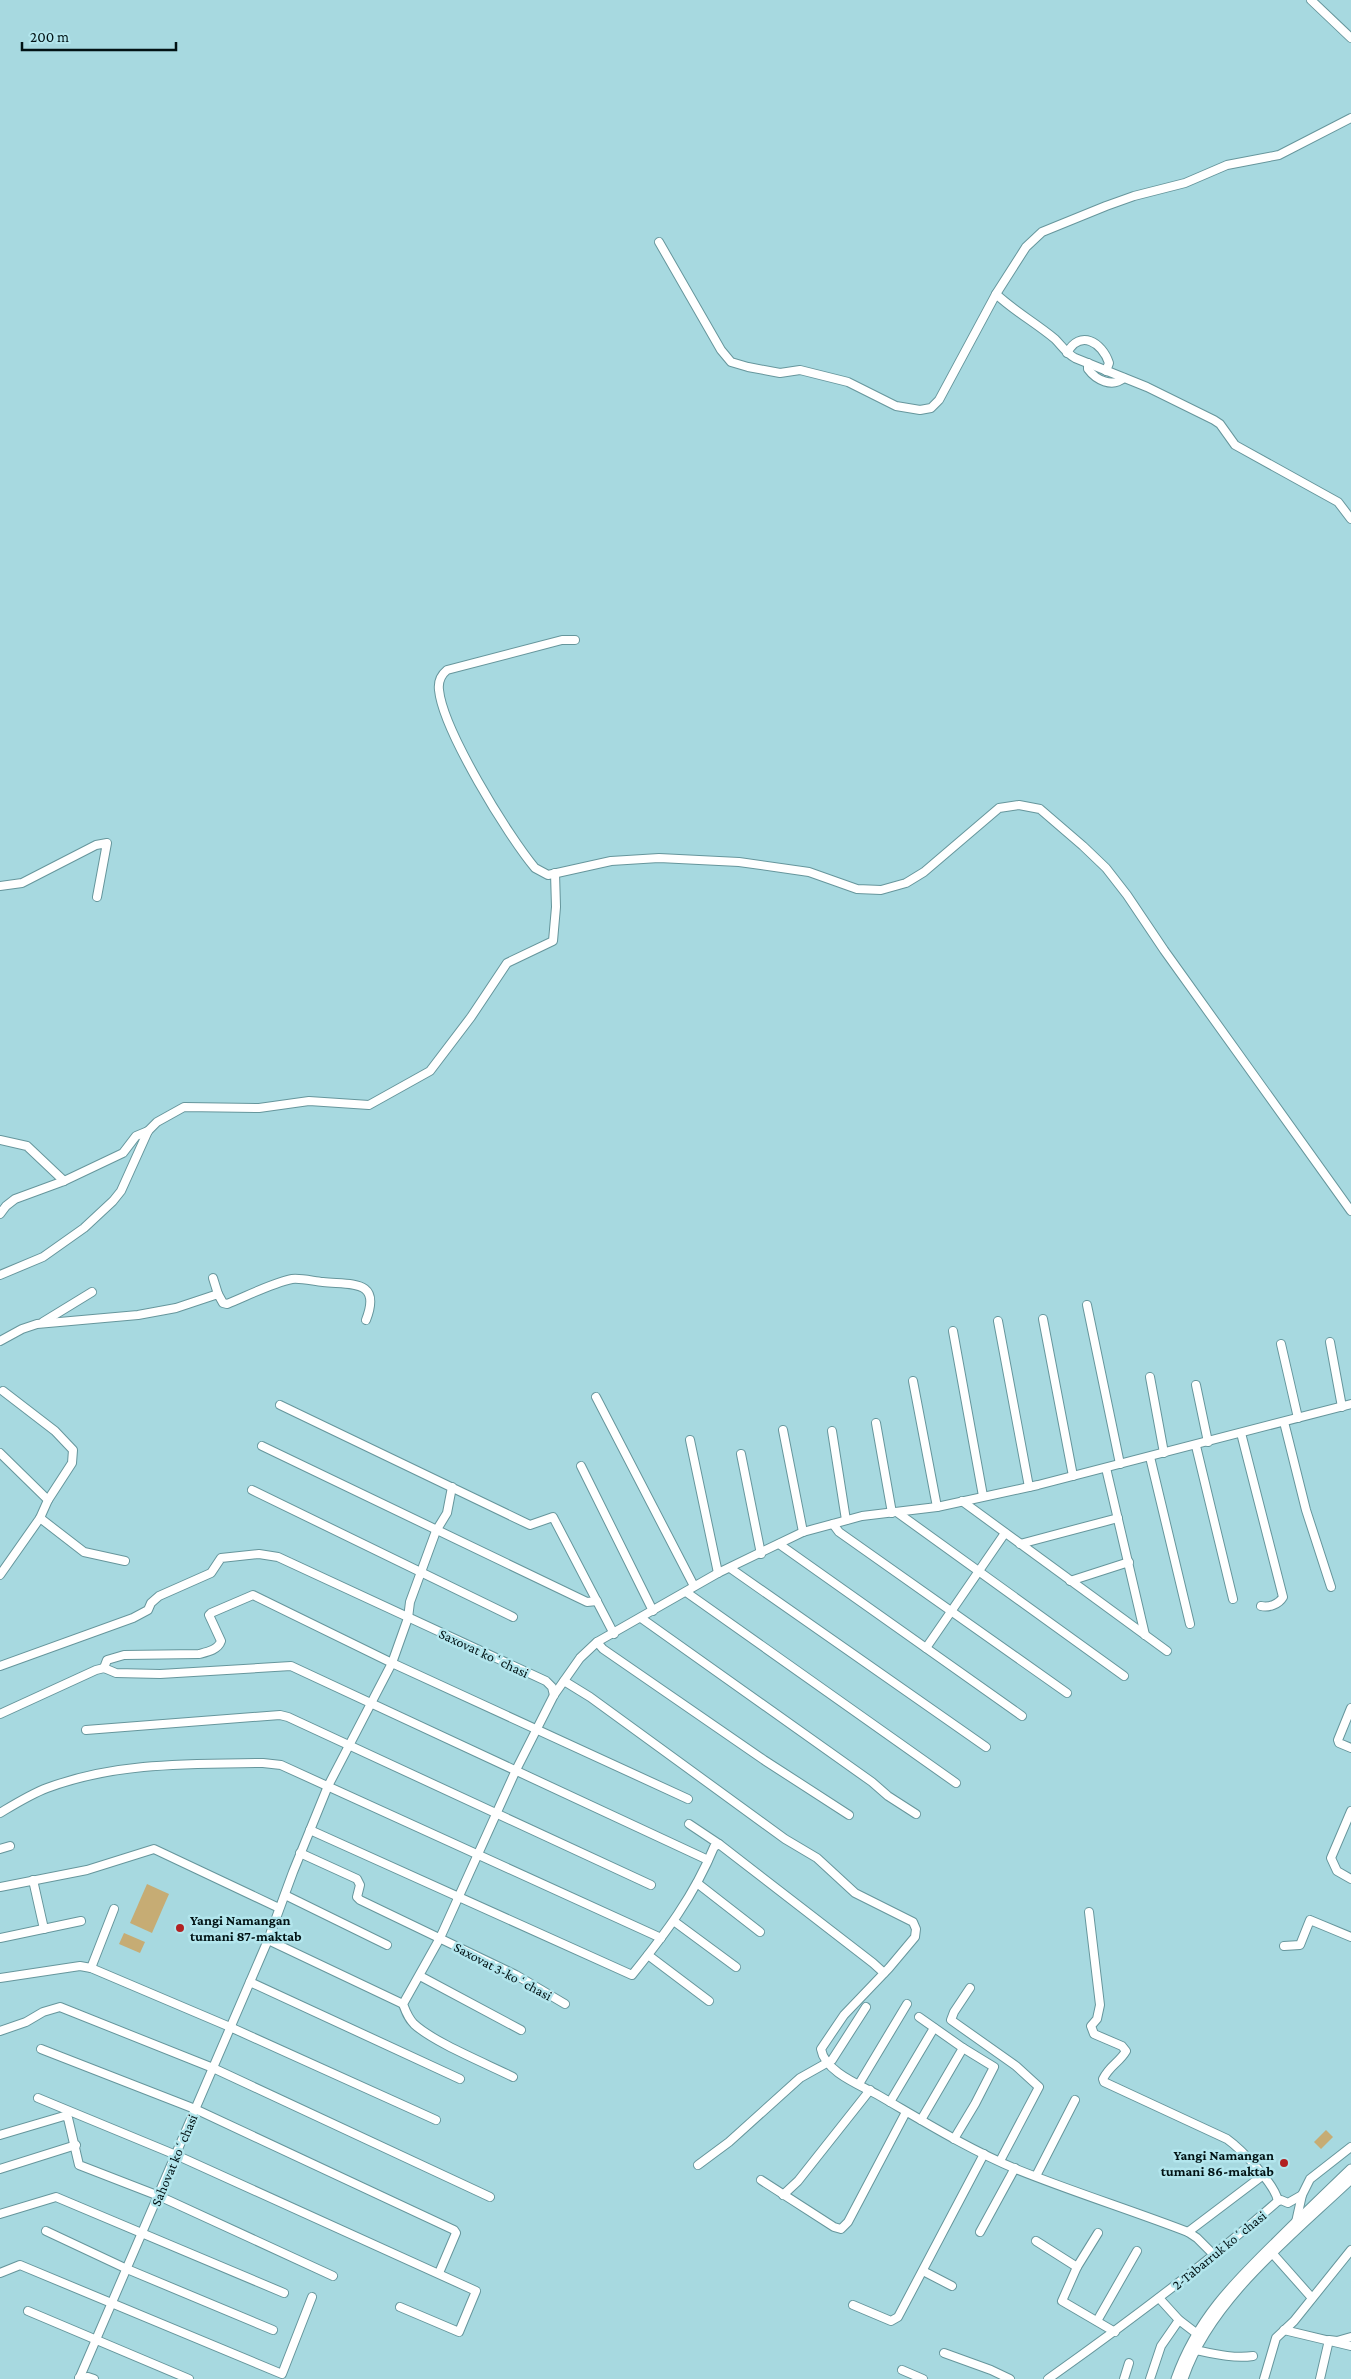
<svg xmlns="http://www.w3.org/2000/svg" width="1351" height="2379" viewBox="0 0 1351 2379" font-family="'Crimson Pro',serif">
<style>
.green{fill:#c6ac74}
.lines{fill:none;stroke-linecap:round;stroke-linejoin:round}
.minor-casing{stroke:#66969c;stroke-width:10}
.major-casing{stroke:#66969c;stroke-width:11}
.minor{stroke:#fff;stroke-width:8}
.major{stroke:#fff;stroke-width:9}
.poi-dot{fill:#b22122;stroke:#b3e6ed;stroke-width:2}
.labels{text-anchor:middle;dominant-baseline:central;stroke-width:5;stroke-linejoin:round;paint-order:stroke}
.street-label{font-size:14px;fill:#011214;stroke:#b3e6ed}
.poi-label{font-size:14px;font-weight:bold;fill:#011214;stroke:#b3e6ed;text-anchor:start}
</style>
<rect width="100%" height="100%" fill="#a7d9e0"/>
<g class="green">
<polygon points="147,1884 169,1894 152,1933 130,1923"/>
<polygon points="124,1933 145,1942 140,1953 119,1944"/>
<polygon points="1326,2130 1333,2137 1321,2149 1314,2142"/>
</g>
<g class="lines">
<defs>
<g id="minor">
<polyline points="1311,0 1351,38"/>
<polyline points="659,242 721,350 731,362 748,367 780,373 800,370 848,382 896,406 920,410 931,408 939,400 996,294 1026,247 1042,232 1106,206 1134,196 1185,183 1227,165 1279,155 1351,118"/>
<path d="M996,294C1014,311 1036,323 1055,339C1062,346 1066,353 1075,358L1147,387L1214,420L1220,424L1235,445L1338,502L1351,519"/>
<path d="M1067,353C1080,329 1102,342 1109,363L1106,371"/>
<path d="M1088,363V369C1096,380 1112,388 1124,378"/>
<path d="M575,640H562L447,670C441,675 438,682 439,690C443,730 508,836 535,868L548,875L611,861L659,858L739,862L809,872L857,889L881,890L906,883L924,872L999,808L1019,805L1040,809L1083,846L1106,868L1127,895L1164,950L1351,1211"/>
<polyline points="0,886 22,883 96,845 107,843 97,897"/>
<polyline points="0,1140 27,1146 64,1181"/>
<polyline points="0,1214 6,1206 15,1199 64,1181 123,1153 136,1136 148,1131"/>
<polyline points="0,1275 43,1257 84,1228 113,1201 121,1191 148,1131 157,1122 184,1107 259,1108 309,1101 369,1105 430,1071 471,1017 507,963 553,941 556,907 555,873"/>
<polyline points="213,1278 218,1294"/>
<polyline points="1087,1305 1120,1464"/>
<polyline points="1043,1319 1073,1476"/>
<polyline points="998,1321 1029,1487"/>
<polyline points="43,1322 92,1292"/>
<polyline points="953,1331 983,1496"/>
<path d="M0,1341L22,1329L37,1324L138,1315L176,1308L218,1294L223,1303L227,1304C247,1296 272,1283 292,1279C301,1278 313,1281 323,1282C351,1285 382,1279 366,1320"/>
<polyline points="1330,1342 1342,1407"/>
<polyline points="1281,1344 1298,1418"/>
<polyline points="1150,1377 1164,1453"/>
<polyline points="913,1381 937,1507"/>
<polyline points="1196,1385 1208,1442"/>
<polyline points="3,1391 55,1431 73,1450 72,1463 48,1500"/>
<polyline points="596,1397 694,1586"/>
<polyline points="280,1405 530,1525 553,1517 614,1634"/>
<polyline points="1284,1422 1306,1510 1331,1587"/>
<polyline points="876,1423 892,1513"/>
<polyline points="783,1430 803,1532"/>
<polyline points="832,1431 846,1520"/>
<path d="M1241,1433L1283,1597C1279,1604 1269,1608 1261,1606"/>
<polyline points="690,1440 718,1573"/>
<polyline points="262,1446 587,1602 597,1601"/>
<polyline points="1196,1446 1233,1599"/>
<polyline points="0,1453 48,1500 40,1518 84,1552 125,1561"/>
<polyline points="741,1454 761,1554"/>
<polyline points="1150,1457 1190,1624"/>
<polyline points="581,1466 653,1611"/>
<polyline points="1106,1468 1145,1635"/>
<polyline points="252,1490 513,1617"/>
<polyline points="962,1501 1167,1651"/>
<polyline points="898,1513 1124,1676"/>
<polyline points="833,1524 839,1532 1067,1693"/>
<polyline points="779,1544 1022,1716"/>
<polyline points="1020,1544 1118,1518"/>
<polyline points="730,1568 986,1747"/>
<polyline points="0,1575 40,1518"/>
<polyline points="1070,1581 1129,1562"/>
<polyline points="686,1592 956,1783"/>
<polyline points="641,1618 872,1782 888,1796 916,1814"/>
<polyline points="597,1642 603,1649 764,1760 849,1815"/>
<polyline points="926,1648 1005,1533"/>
<polyline points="0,1666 133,1618 148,1610 151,1603 159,1596 211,1573 221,1558 259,1554 278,1557 546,1681 552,1687 554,1695"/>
<path d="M104,1668L107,1660L124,1655L199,1654C207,1652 218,1650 221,1641L209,1615L211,1613L253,1595L392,1663L688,1799"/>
<path d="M564,1681L590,1697L785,1839L817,1858L855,1893L913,1922L916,1929L915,1937L889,1968L844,2015L821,2049C825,2072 860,2085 878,2095C923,2121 968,2149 1016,2169C1073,2192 1131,2210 1188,2232L1197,2238L1213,2254"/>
<polyline points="1351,1708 1338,1740 1339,1743 1351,1748"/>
<polyline points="0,1714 96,1670 104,1668 116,1673 160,1674 291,1666 708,1860"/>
<polyline points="86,1730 280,1715 288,1717 651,1885"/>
<polyline points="1351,1811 1331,1858 1337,1871 1351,1879"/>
<path d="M0,1813C15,1804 31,1794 47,1788C117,1762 190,1764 263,1763L281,1765L661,1938"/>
<polyline points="689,1824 719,1844"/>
<path d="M310,1830L632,1975C665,1934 694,1896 714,1847L719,1844L873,1963L884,1973"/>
<polyline points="0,1849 10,1846"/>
<polyline points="300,1853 357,1879 360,1885 357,1897 360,1900 516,1975 565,2004"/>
<polyline points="33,1880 44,1929"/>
<polyline points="697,1883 760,1932"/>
<polyline points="0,1887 87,1870 154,1849 279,1908"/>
<polyline points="285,1895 387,1945"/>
<path d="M1089,1912L1100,2005L1097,2019L1091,2026L1094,2034L1122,2046L1126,2051C1119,2063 1110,2065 1103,2079L1104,2082L1227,2139C1241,2149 1275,2184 1278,2201"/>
<polyline points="675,1922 736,1967"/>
<polyline points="0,1938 81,1921"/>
<polyline points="268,1940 403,2004"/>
<polyline points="1284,1946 1300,1945 1310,1920 1351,1937"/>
<polyline points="648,1955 709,2001"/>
<polyline points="91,1968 114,1909"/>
<polyline points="420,1976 521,2030"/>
<polyline points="0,1978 80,1966 91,1968 230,2027 436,2120"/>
<polyline points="250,1982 460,2079"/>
<polyline points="970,1988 954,2012 951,2020 1016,2066 1039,2087 1000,2161"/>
<polyline points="919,2017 963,2048 921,2120"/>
<polyline points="0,2031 26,2022 43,2012 60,2007 213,2068 490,2197"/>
<polyline points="41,2049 195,2109 454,2230 456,2233 439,2273"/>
<path d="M513,2077C487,2064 433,2042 414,2024C408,2018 406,2012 403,2004L440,1938L516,1770L554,1695L580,1658L597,1642L718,1573L803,1532L862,1516L937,1507L1038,1485L1351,1404"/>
<polyline points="859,2084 907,2004"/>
<polyline points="38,2098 176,2155 476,2291 459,2332 400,2307"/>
<polyline points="890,2102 934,2028"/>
<polyline points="0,2135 64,2116 68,2118 79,2165 159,2196 333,2276"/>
<polyline points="954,2139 975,2104 994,2067 963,2048"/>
<polyline points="698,2165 729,2142 800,2078 832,2060 866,2007"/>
<polyline points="0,2169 76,2145"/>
<polyline points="1036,2176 1075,2100"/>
<polyline points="761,2180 834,2227 841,2229 848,2222 906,2112"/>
<polyline points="783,2195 798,2181 870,2090"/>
<polyline points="1278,2201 1281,2200 1288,2203 1302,2195 1310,2179 1351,2147"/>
<polyline points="0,2214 56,2197 284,2293"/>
<polyline points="1296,2222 1302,2195"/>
<polyline points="46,2231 127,2269 273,2330"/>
<polyline points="980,2232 1015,2168"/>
<polyline points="1188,2232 1262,2176"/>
<polyline points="1098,2233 1077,2267 1062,2301 1115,2332"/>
<polyline points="1036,2241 1077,2267"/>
<polyline points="1273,2254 1312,2298"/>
<polyline points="923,2271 952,2286"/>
<polyline points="0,2273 20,2265 282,2374 312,2297"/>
<polyline points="1159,2298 1179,2320 1196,2333"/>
<polyline points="853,2305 891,2321 898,2317 984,2154"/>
<polyline points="28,2311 189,2379"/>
<polyline points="1097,2321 1137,2251"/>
<polyline points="1284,2330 1351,2346"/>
<path d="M1191,2349C1211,2353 1232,2359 1253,2356"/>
<polyline points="944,2353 991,2370 1010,2379"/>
<polyline points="902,2370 923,2379"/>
<polyline points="79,2378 88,2377 94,2379"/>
<polyline points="79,2379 268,1940 293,1872 328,1786 392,1663 408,1618 410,1602 436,1531 447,1513 452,1487"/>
<path d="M1048,2379C1127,2323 1205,2265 1278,2201"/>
<polyline points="1124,2379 1129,2363"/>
<polyline points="1150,2379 1161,2346 1179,2320"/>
<polyline points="1264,2379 1276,2338 1294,2321 1351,2250"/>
<polyline points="1320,2379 1329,2340 1337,2341 1351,2337"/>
</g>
<g id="major">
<path d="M1176,2379C1197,2320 1233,2284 1277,2241C1301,2217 1326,2193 1351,2169"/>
<path d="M1183,2379C1209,2300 1292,2235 1351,2179"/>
</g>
</defs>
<use href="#minor" class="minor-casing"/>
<use href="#major" class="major-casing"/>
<use href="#minor" class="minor"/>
<use href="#major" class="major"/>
</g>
<g class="poi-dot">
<circle cx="180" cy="1928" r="5"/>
<circle cx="1284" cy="2163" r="5"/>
</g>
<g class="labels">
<g class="street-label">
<text transform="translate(484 1653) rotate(25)">Saxovat koʻchasi</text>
<text transform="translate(503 1971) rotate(28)">Saxovat 3-koʻchasi</text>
<text transform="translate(174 2160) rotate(-67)">Sahovat koʻchasi</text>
<text transform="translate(1219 2250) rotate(-39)">2-Tabarruk koʻchasi</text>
</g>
<g class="poi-label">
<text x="190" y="1920">Yangi Namangan<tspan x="190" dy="16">tumani 87-maktab</tspan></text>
<text x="1274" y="2155" text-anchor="end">Yangi Namangan<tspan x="1274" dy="16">tumani 86-maktab</tspan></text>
</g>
</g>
<path d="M22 42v8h154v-8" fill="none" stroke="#011214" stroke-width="2.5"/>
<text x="30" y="42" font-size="15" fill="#011214" stroke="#b3e6ed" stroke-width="4" paint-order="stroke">200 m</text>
</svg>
